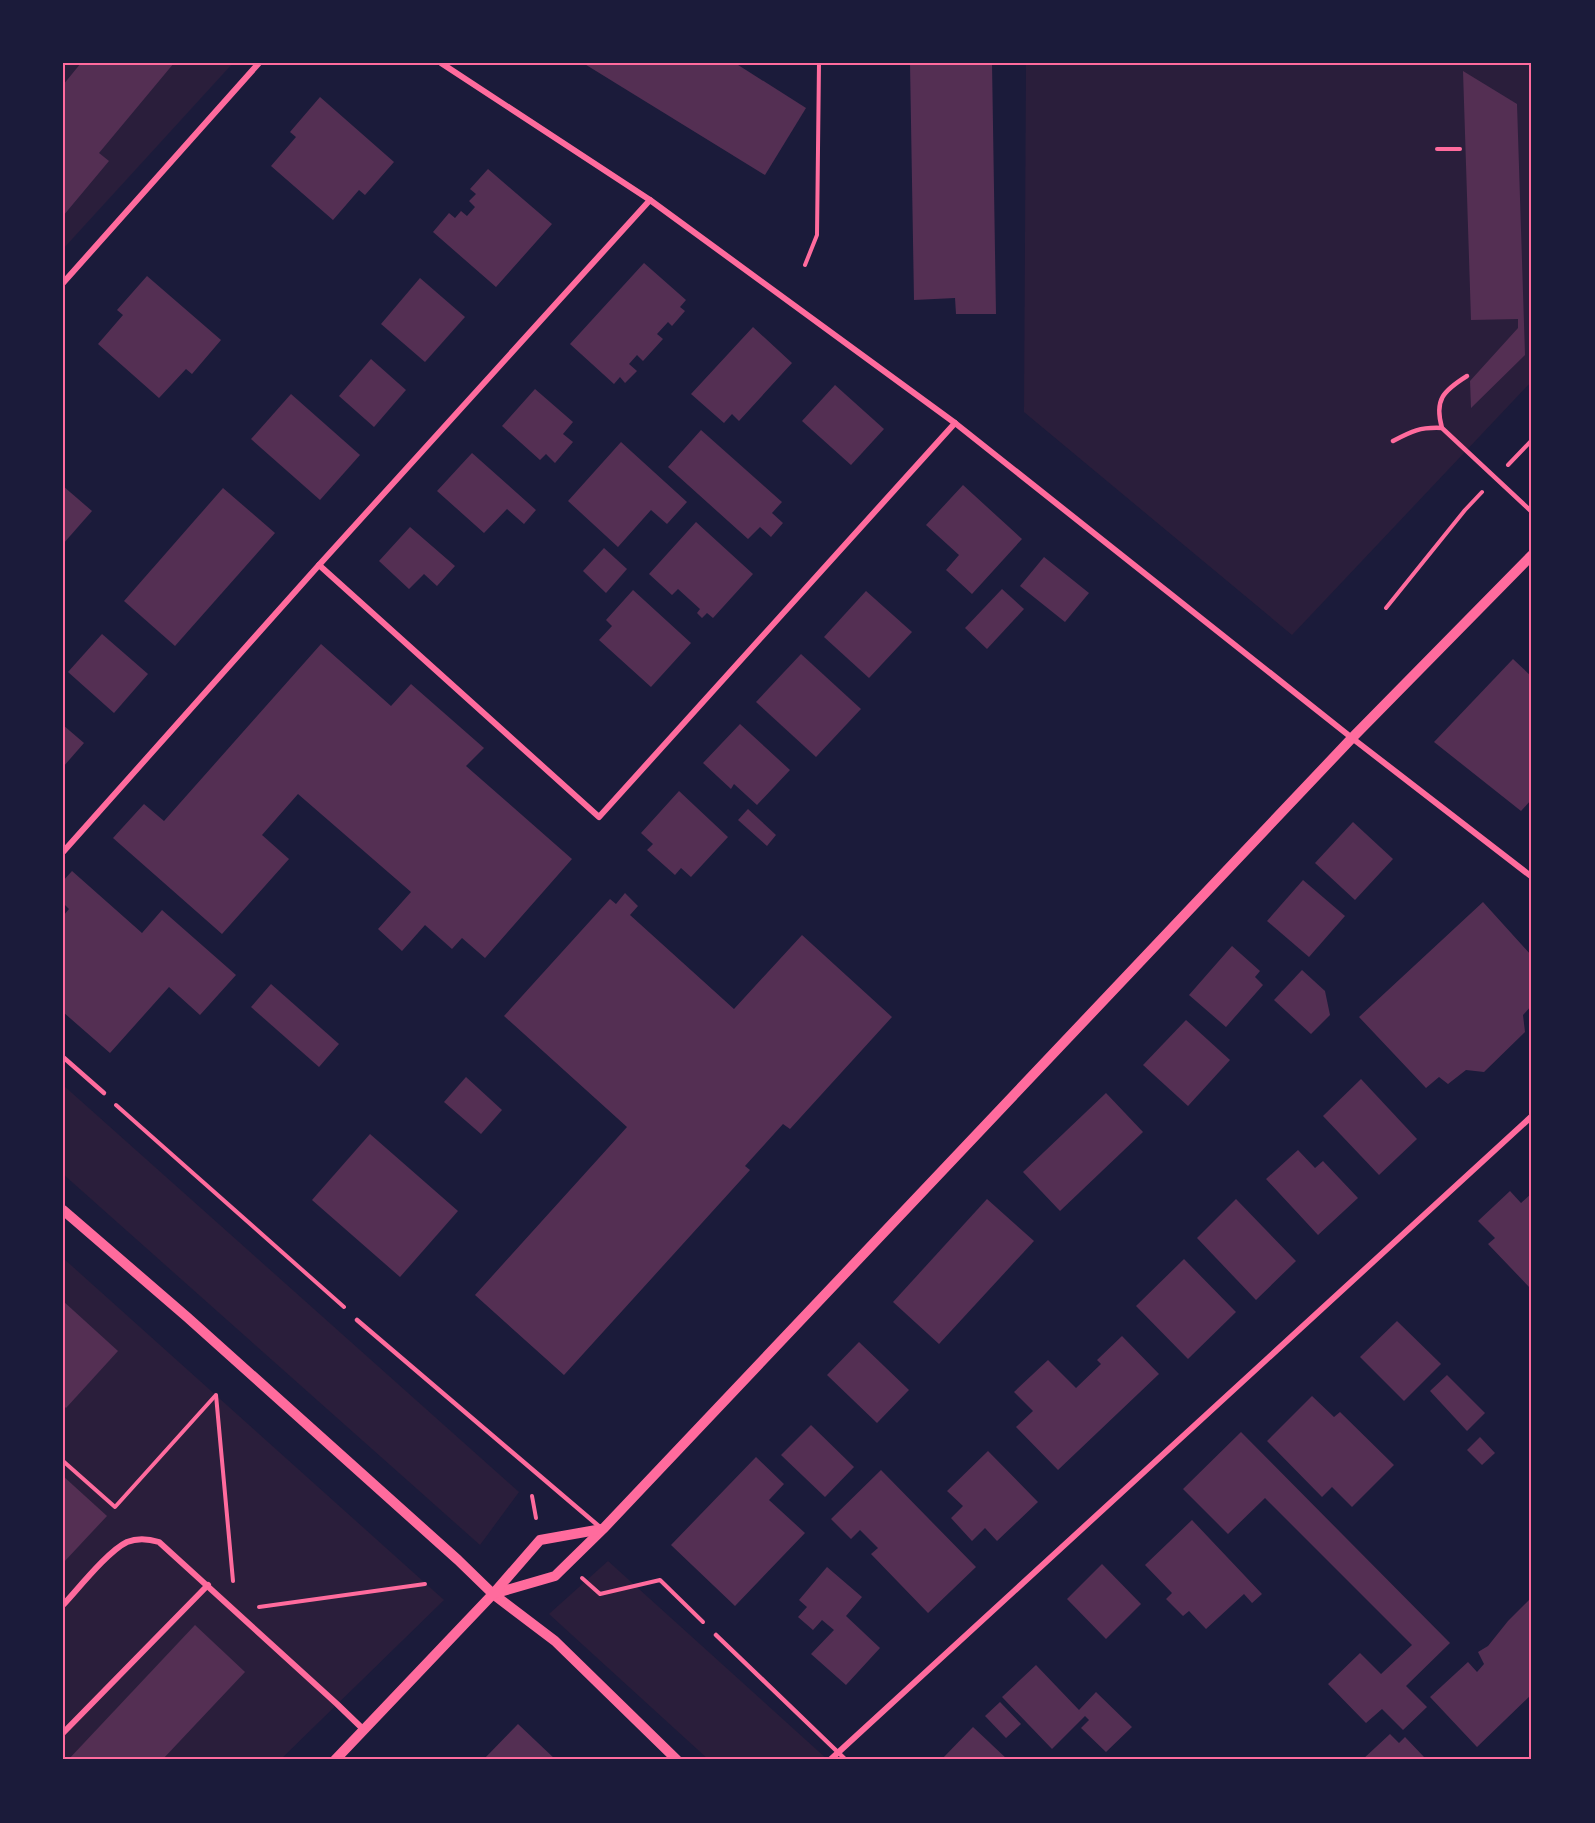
<svg xmlns="http://www.w3.org/2000/svg" width="1595" height="1823" viewBox="0 0 1595 1823" font-family="Georgia,serif">
<style>
.green{fill:#2a1e3b}
.building{fill:#542f53}
.lines{fill:none;stroke-linecap:round;stroke-linejoin:round}
.path{stroke:#ff6b9d;stroke-width:4}
.service{stroke:#ff6b9d;stroke-width:4.5}
.minor{stroke:#ff6b9d;stroke-width:6}
.tertiary{stroke:#ff6b9d;stroke-width:10}
.neatline{fill:none;stroke:#ff6b9d;stroke-width:2}
</style>
<rect width="100%" height="100%" fill="#1b1b3a"/>
<g class="green">
<polygon points="63,63 233,63 63,249"/>
<polygon points="1026,63 1532,63 1532,381 1292,635 1024,412"/>
<polygon points="63,1085 519,1492 480,1545 63,1174"/>
<polygon points="63,1258 444,1600 280,1760 63,1760"/>
<polygon points="608,1561 828,1760 709,1760 549,1614"/>
</g>
<g class="building">
<polygon points="81,63 174,63 99,153 109,161 63,216 63,85"/>
<polygon points="583,63 735,63 806,108 765,175"/>
<polygon points="910,63 992,63 996,314 956,314 955,298 914,300"/>
<polygon points="1463,71 1517,104 1525,355 1471,408 1470,381 1518,328 1518,319 1471,320"/>
<polygon points="320,97 394,162 365,195 359,190 333,220 271,166 296,137 290,132"/>
<polygon points="488,169 552,224 496,287 433,232 449,213 455,218 461,211 467,216 475,207 469,201 476,194 470,189"/>
<polygon points="644,263 686,300 680,307 685,311 672,326 668,322 657,334 663,339 643,361 637,355 629,364 637,371 625,383 620,377 614,384 570,344"/>
<polygon points="147,276 221,340 192,374 186,369 159,398 98,344 123,315 117,310"/>
<polygon points="420,278 465,317 425,362 381,324"/>
<polygon points="753,327 792,363 739,421 732,414 724,423 691,394"/>
<polygon points="371,359 406,390 374,427 339,396"/>
<polygon points="835,385 884,429 851,465 802,421"/>
<polygon points="535,389 573,422 563,434 573,442 555,463 546,454 540,460 502,426"/>
<polygon points="291,394 360,455 320,500 251,439"/>
<polygon points="701,430 782,502 772,513 783,523 771,537 760,527 748,539 668,467"/>
<polygon points="621,442 687,502 667,524 651,510 618,547 568,501"/>
<polygon points="472,453 536,510 524,524 507,509 484,533 437,491"/>
<polygon points="963,485 1022,539 972,594 946,570 959,555 926,525"/>
<polygon points="63,486 92,511 63,544"/>
<polygon points="223,488 275,533 175,646 124,601"/>
<polygon points="696,522 753,574 713,618 707,613 702,618 697,613 700,609 678,589 672,595 649,574"/>
<polygon points="410,527 455,566 437,586 424,574 409,589 379,561"/>
<polygon points="604,548 627,569 606,593 583,571"/>
<polygon points="1044,557 1089,593 1065,622 1020,586"/>
<polygon points="1002,589 1024,609 987,649 965,628"/>
<polygon points="633,590 691,643 651,687 599,640 612,626 606,620"/>
<polygon points="866,591 912,632 869,678 824,637"/>
<polygon points="102,634 148,674 114,713 68,672"/>
<polygon points="321,644 391,706 411,684 484,748 466,766 572,859 485,958 462,938 452,949 425,925 402,951 378,929 411,892 298,794 262,835 289,859 222,934 113,838 144,804 164,821"/>
<polygon points="801,654 861,709 816,757 756,702"/>
<polygon points="1513,659 1532,677 1532,799 1521,811 1434,742"/>
<polygon points="740,724 790,770 757,805 734,784 731,789 703,763"/>
<polygon points="63,725 84,743 63,767"/>
<polygon points="679,791 728,837 691,877 681,868 675,875 647,850 653,844 641,833"/>
<polygon points="748,809 776,835 767,846 738,820"/>
<polygon points="1353,822 1393,859 1355,900 1315,863"/>
<polygon points="72,871 142,933 162,910 236,975 200,1015 169,987 110,1053 63,1012 63,916 69,909 63,903 63,881"/>
<polygon points="1303,880 1345,916 1309,957 1267,921"/>
<polygon points="625,893 638,906 630,915 734,1009 802,935 892,1017 790,1129 783,1124 745,1166 750,1170 564,1375 475,1295 627,1127 504,1016 610,899 616,904"/>
<polygon points="1483,902 1532,956 1532,1005 1523,1015 1525,1032 1484,1072 1466,1070 1448,1084 1439,1077 1426,1088 1359,1017"/>
<polygon points="1232,946 1260,971 1255,977 1263,985 1226,1027 1189,995"/>
<polygon points="1302,970 1325,991 1330,1015 1311,1034 1274,1000"/>
<polygon points="271,984 339,1044 319,1067 251,1007"/>
<polygon points="1186,1020 1230,1060 1188,1106 1143,1065"/>
<polygon points="466,1077 502,1110 481,1134 444,1102"/>
<polygon points="1361,1079 1417,1139 1379,1175 1323,1116"/>
<polygon points="1106,1093 1143,1132 1060,1211 1023,1172"/>
<polygon points="370,1134 458,1211 400,1277 312,1200"/>
<polygon points="1298,1150 1315,1168 1323,1161 1358,1198 1318,1235 1266,1179"/>
<polygon points="1510,1191 1521,1203 1532,1193 1532,1290 1488,1244 1495,1238 1478,1221"/>
<polygon points="987,1199 1034,1241 939,1344 893,1302"/>
<polygon points="1236,1199 1296,1261 1256,1300 1197,1238"/>
<polygon points="1184,1259 1236,1312 1188,1359 1136,1306"/>
<polygon points="63,1301 118,1351 66,1408 63,1405"/>
<polygon points="1397,1321 1441,1364 1404,1401 1360,1357"/>
<polygon points="1122,1336 1159,1374 1058,1470 1016,1427 1033,1411 1014,1392 1048,1360 1076,1388 1101,1364 1097,1360"/>
<polygon points="859,1342 909,1390 877,1423 827,1375"/>
<polygon points="1447,1375 1485,1413 1467,1431 1430,1391"/>
<polygon points="1312,1396 1334,1417 1340,1412 1394,1465 1352,1507 1332,1487 1322,1497 1267,1441"/>
<polygon points="811,1425 854,1467 825,1497 781,1455"/>
<polygon points="1241,1432 1450,1643 1406,1686 1427,1707 1403,1730 1382,1709 1366,1723 1328,1684 1360,1653 1381,1674 1412,1645 1265,1498 1228,1534 1183,1489"/>
<polygon points="1480,1437 1495,1453 1482,1465 1467,1450"/>
<polygon points="988,1451 1038,1502 997,1541 985,1528 972,1541 951,1518 963,1506 947,1491"/>
<polygon points="756,1457 784,1484 769,1500 805,1533 735,1606 671,1545"/>
<polygon points="881,1470 976,1567 928,1613 871,1554 878,1548 860,1530 851,1539 831,1519"/>
<polygon points="63,1476 107,1516 63,1563"/>
<polygon points="1192,1520 1262,1594 1252,1603 1244,1594 1206,1629 1189,1611 1183,1616 1166,1599 1172,1593 1145,1565"/>
<polygon points="1102,1564 1141,1604 1106,1639 1067,1599"/>
<polygon points="827,1567 862,1597 846,1616 880,1648 846,1685 811,1654 834,1630 822,1620 813,1630 798,1617 807,1607 799,1600"/>
<polygon points="1529,1600 1532,1600 1532,1694 1477,1747 1430,1697 1468,1662 1477,1672 1484,1664 1478,1652 1488,1646 1508,1621"/>
<polygon points="195,1625 245,1672 162,1760 68,1760"/>
<polygon points="1036,1665 1079,1710 1096,1692 1132,1727 1106,1752 1081,1728 1089,1720 1085,1716 1052,1749 1002,1697"/>
<polygon points="1000,1702 1021,1724 1006,1738 985,1716"/>
<polygon points="518,1724 556,1760 483,1760"/>
<polygon points="973,1727 1008,1760 941,1760"/>
<polygon points="1390,1734 1399,1743 1405,1737 1424,1757 1421,1760 1362,1760"/>
</g>
<g class="lines">
<g class="path">
<polyline points="1437,149 1460,149"/>
<polyline points="805,265 817,235 819,63"/>
<polyline points="1508,465 1532,440"/>
<polyline points="1386,608 1465,510 1482,492"/>
<polyline points="116,1105 344,1307"/>
<polyline points="216,1395 233,1581"/>
<polyline points="63,1461 115,1507 215,1396"/>
<polyline points="532,1496 536,1518"/>
<polyline points="582,1578 600,1594 660,1580 703,1622"/>
<polyline points="259,1607 425,1584"/>
</g>
<g class="service">
<path d="M1442,428C1434,400 1443,391 1467,376"/>
<path d="M1393,441C1412,431 1420,427 1442,428L1532,512"/>
<polyline points="63,1057 104,1093"/>
<polyline points="357,1320 601,1528"/>
<polyline points="716,1635 846,1760"/>
</g>
<g class="minor">
<polyline points="441,63 650,200 955,423 1352,738 1532,877"/>
<polyline points="63,283 259,63"/>
<polyline points="319,565 599,817 955,423"/>
<polyline points="63,852 319,565 650,200"/>
<path d="M63,1605C78,1589 108,1551 127,1542C137,1538 149,1539 159,1542L337,1704L364,1730"/>
<polyline points="63,1733 208,1585"/>
<polyline points="830,1760 1532,1116"/>
</g>
<g class="tertiary">
<polyline points="63,1210 187,1317 458,1560 493,1594 555,1641 677,1760"/>
<polyline points="493,1594 555,1576 603,1529 1352,738 1532,555"/>
<polyline points="335,1760 493,1594 540,1540 602,1529"/>
</g>
</g>
<rect width="1595" height="1823" fill="none" stroke="#1b1b3a" stroke-width="129"/>
<rect x="64" y="64" width="1466" height="1694" class="neatline"/>
</svg>
